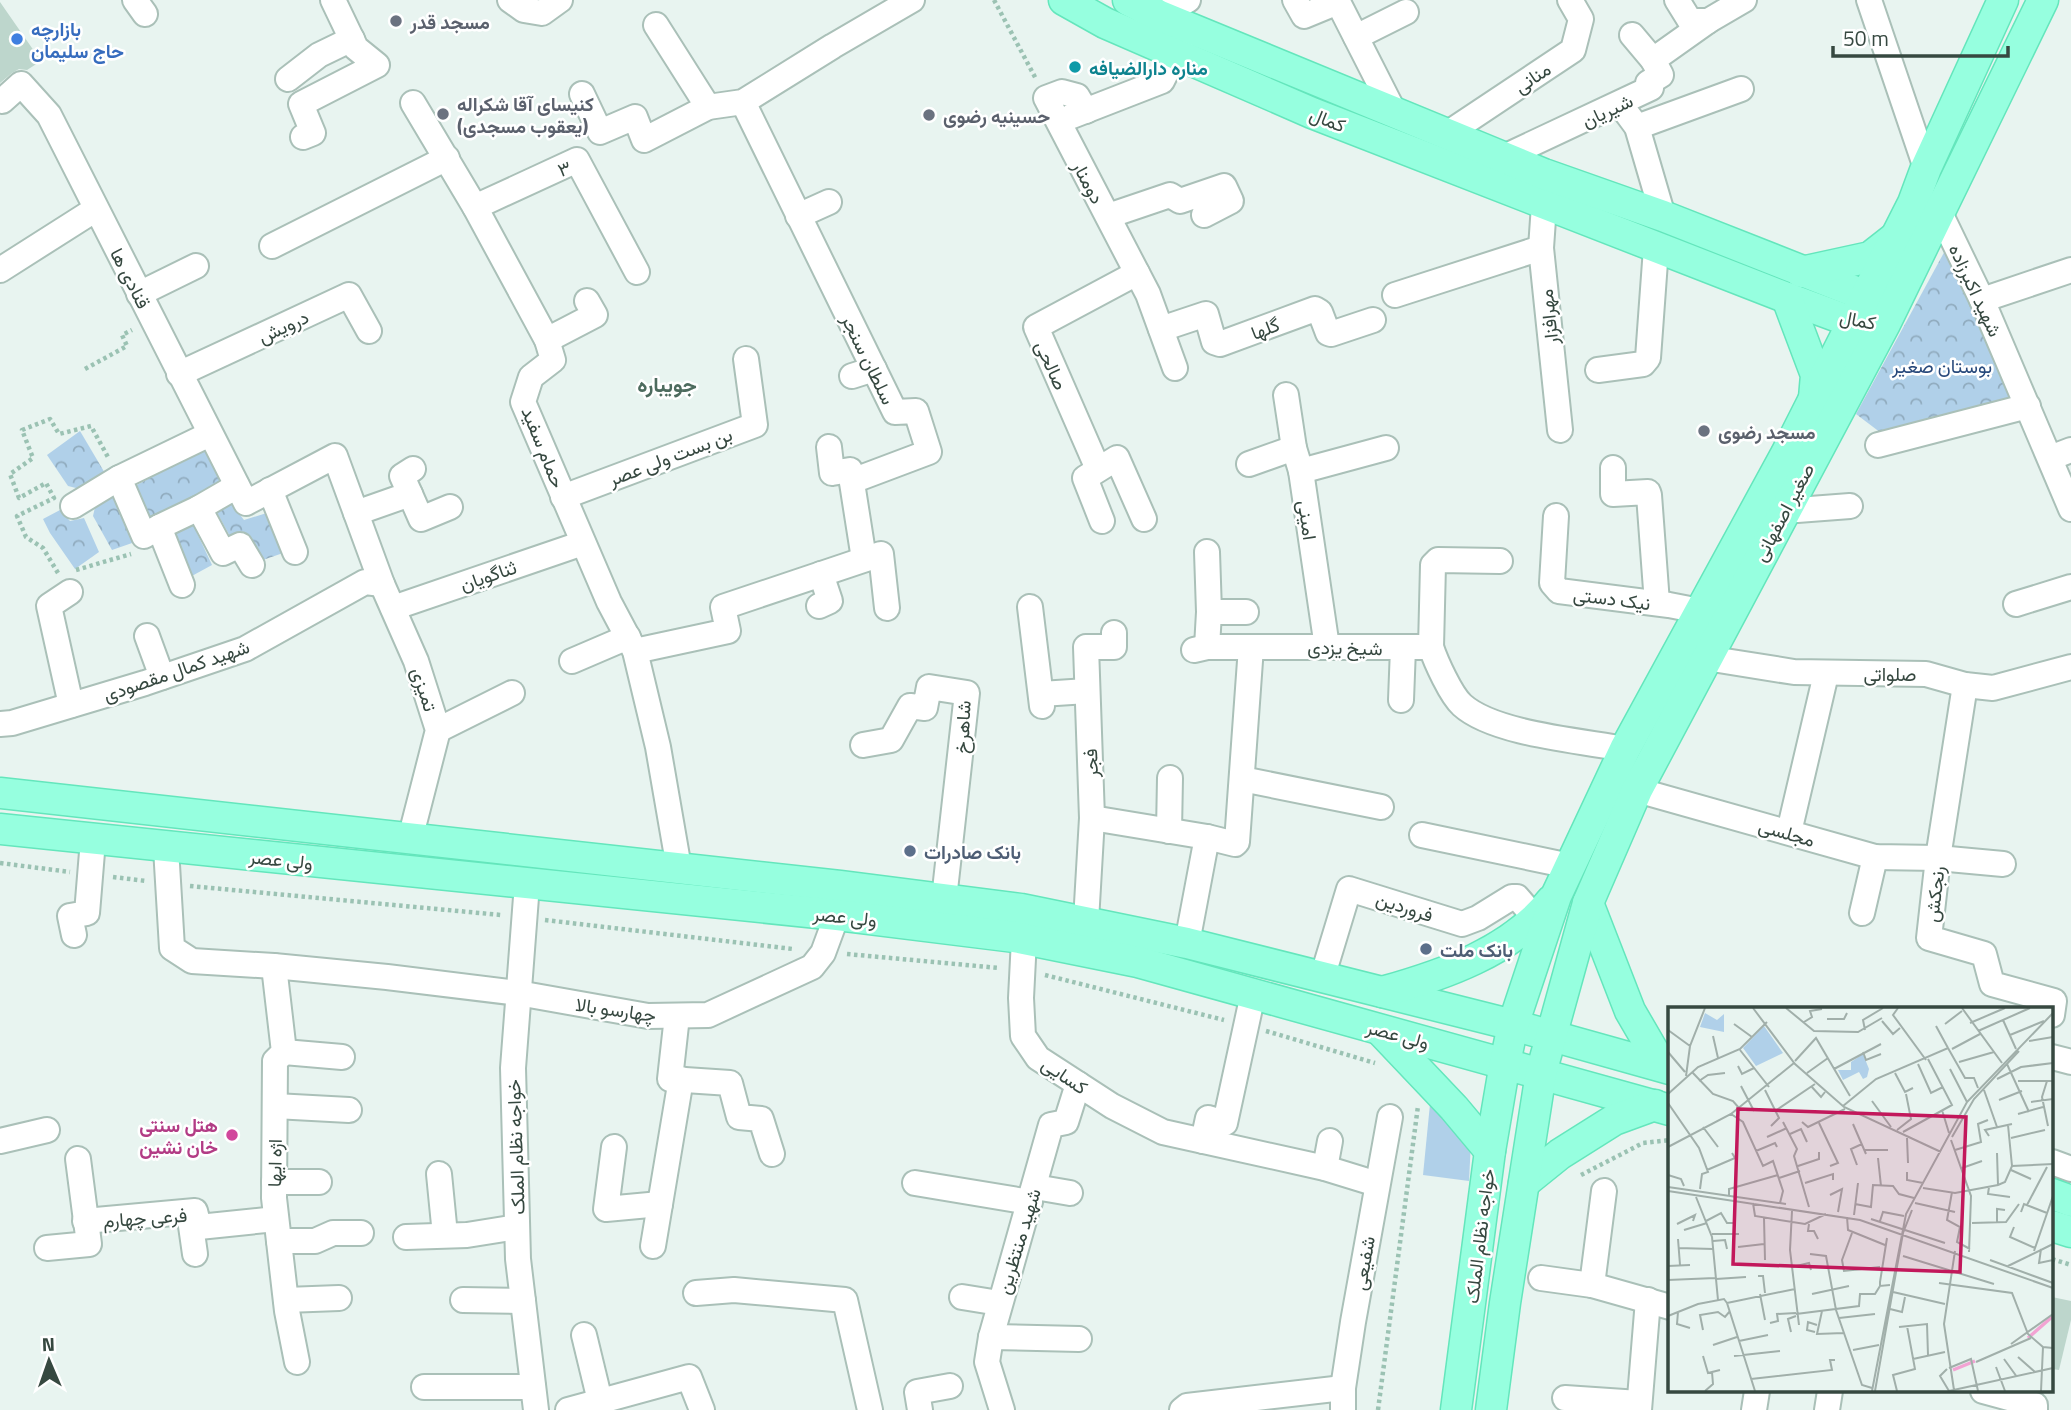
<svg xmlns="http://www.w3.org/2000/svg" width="2071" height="1410" viewBox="0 0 2071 1410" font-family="'Titillium Web',Vazirmatn,sans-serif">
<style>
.grass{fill:#b0d0e9}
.park{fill:url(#park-crowns)}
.building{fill:#bdd6cc}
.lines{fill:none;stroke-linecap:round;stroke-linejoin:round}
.minor-casing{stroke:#aac0b8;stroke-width:28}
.major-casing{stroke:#64e6bc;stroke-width:33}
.path{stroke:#9bc2b3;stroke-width:4.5;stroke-dasharray:3.5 3.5;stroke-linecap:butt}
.minor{stroke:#fff;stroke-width:24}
.major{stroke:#96ffdf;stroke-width:30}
.worship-dot{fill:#6b7280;stroke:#fff;stroke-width:2.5}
.shop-dot{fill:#3f7fe0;stroke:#fff;stroke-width:2.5}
.culture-dot{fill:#0f9aa8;stroke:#fff;stroke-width:2.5}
.service-dot{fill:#5c6f8a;stroke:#fff;stroke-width:2.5}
.hotel-dot{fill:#d1479c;stroke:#fff;stroke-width:2.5}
.labels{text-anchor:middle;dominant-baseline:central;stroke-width:5;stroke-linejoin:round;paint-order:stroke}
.worship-label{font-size:19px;font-weight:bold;fill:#5b616d;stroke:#fff;text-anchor:start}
.shop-label{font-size:19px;font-weight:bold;fill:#366cbe;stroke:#fff;text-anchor:start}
.culture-label{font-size:19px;font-weight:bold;fill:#0d838f;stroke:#fff;text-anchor:start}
.street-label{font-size:19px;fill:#364840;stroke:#fff}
.park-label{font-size:19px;fill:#28497b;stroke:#fff}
.service-label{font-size:19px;font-weight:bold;fill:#4e5e75;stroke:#fff;text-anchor:start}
.hotel-label{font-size:19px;font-weight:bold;fill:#b23c85;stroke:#fff;text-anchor:end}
.neighbourhood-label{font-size:21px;font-weight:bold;fill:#4d6b5e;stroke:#fff}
.inset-river{fill:none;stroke:#f2a3d3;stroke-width:3.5}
.inset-road{fill:none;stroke:#a1afaa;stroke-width:2}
.view{fill:#c2185b;fill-opacity:0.15;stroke:#c2185b;stroke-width:3.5}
.inset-edge{fill:none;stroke:#364840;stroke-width:3.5}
</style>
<defs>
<pattern id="park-crowns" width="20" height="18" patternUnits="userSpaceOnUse" patternTransform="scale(1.75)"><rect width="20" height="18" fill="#b0d0e9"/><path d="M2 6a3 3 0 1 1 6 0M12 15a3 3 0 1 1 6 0" fill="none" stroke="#90abbe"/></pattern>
</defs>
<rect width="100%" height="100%" fill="#e8f4f0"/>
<polygon class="grass" points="1430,1104 1451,1121 1471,1142 1469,1181 1423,1175"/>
<g class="park">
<polygon points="1947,247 2014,401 1881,433 1856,414"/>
<polygon points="80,431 109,480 92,492 68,486 47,455"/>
<polygon points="207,447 223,482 150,519 135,486"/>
<polygon points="116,493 135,542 112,550 93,516 96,503"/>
<polygon points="230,502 244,520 270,512 286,552 260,561 232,540 215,509"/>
<polygon points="60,510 70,521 84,518 99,552 75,569 50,533 43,519"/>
<polygon points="192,522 212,565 190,577 171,530"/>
</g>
<g class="building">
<polygon points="0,2 41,61 27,70 19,69 12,73 0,83"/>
<polygon points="2052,1297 2071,1301 2071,1320 2059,1370 2052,1369"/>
</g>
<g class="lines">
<defs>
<g id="minor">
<polyline points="135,0 145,14"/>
<polyline points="510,0 524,10 542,13 560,0"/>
<polyline points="1295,0 1304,16 1338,2 1394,112"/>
<polyline points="1677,0 1690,21 1708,21"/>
<polyline points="1869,0 1926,168"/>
<polyline points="1146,23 1188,0"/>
<polyline points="656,25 708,107"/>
<polyline points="1632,35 1653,60"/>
<polyline points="1356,37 1406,12"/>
<polyline points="288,79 319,55 352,39"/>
<polyline points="582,94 600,132 635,117 644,140 708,107 743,102 833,46 912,0"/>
<polyline points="0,99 2,101 21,84 49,115 246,503 335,456 382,584 416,661 438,730 410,839"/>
<polyline points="743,102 895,412 916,411 929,452 852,481"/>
<polyline points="413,103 475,207 547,340 553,360 531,377 523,402 609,602 635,651 658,747 679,868"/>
<polyline points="1620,104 1637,127 1663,216"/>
<polyline points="1086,111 1077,96 1062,92 1046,98 1148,294 1175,368"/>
<polyline points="1072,116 1162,81 1184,37"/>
<polyline points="1637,127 1741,89"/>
<polyline points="1447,134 1573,50 1581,19 1570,0"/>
<polyline points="303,137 313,133 301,104 377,65 356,48 333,0"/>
<polyline points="1504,157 1651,88 1648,83 1661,75 1653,60 1708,21 1744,0"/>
<polyline points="1544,205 1541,248 1560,430"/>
<polyline points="475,207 577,160 637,272"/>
<polyline points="1940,213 1982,300 2071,509"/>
<polyline points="798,216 829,202"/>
<polyline points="1108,216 1170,195 1180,201 1224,186 1231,201 1204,215"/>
<polyline points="272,246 447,158"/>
<polyline points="0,270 96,209"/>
<polyline points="139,294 196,266"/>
<polyline points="1395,295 1541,248"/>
<polyline points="1982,300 2071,270"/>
<polyline points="1161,329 1206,314 1214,342 1220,344 1315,309 1320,312 1328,333 1331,334 1373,320"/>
<polyline points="547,340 595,315 587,301"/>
<polyline points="1598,370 1643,364 1648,358 1656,248"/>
<polyline points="179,374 349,295 369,331"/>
<polyline points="852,376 874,369"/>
<polyline points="1286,395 1294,448 1301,471 1327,647"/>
<polyline points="1878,445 2028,406"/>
<polyline points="829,447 832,473 850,470 864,559"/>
<polyline points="2050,458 2071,450"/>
<polyline points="1249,464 1294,448"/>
<polyline points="1613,468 1613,494 1648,492 1649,495 1657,603"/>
<polyline points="1098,469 1036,327 1137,273"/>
<polyline points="1301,471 1386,448"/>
<polyline points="237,486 199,508 223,553 240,545 252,565"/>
<polyline points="270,490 295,552"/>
<polyline points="410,494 421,519 450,507"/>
<polyline points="563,497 755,425 746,359"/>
<polyline points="73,506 119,478"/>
<polyline points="1784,511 1850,506"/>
<polyline points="356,513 410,494 402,476 413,469"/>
<polyline points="1556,516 1552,583 1559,591 1669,605 1700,611"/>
<polyline points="1102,521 1085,478 1117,458 1144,519"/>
<polyline points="159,527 144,536 119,478 210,434"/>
<polyline points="182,585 159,527 199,508"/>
<polyline points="70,592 49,606 71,705"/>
<polyline points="2016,604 2071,587"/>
<polyline points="819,606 830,601 821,574"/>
<polyline points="1030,607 1042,706"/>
<polyline points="393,608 583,543"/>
<polyline points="1209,612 1246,612"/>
<polyline points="147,636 162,677"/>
<polyline points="1207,647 1209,612 1207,552"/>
<polyline points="1431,647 1433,565 1438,560 1500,561"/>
<polyline points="1194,650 1207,647 1251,647"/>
<polyline points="635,651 728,631 723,607 881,554 887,608"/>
<polyline points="1706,658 1794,672 1926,674 1965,685 1993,688 2071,667"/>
<polyline points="572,661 628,637"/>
<polyline points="1965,685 1938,858 1929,938 1984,954 1992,984 2054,1001 2052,1015"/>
<polyline points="1041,694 1087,691"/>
<polyline points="1401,700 1403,648"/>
<polyline points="0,724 12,723 145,683 245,649 365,582 382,584"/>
<polyline points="438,730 512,693"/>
<polyline points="863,745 891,740 910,706 925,708 929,687 967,693 944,899"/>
<polyline points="1242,779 1381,807"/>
<polyline points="1637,790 1875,857 1938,858 2003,864"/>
<path d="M1092,818L1207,837L1235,844L1237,842L1251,647H1431C1436,662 1451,695 1462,705C1494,734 1582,741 1625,749"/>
<polyline points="1169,831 1170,778"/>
<polyline points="1789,832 1826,674"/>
<polyline points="1422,835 1570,866"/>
<polyline points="166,848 172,948 192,961 274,966 387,977 518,993 648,1016 708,1015 812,967 823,953 837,915"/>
<polyline points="527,884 513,1068 518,1259 536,1410"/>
<polyline points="1862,913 1875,857"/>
<polyline points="1086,921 1092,818 1086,647 1114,647 1114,633"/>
<polyline points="74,935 70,916 87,913 93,840"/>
<polyline points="1024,939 1021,998 1023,1036 1038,1058 1112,1106 1163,1132 1325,1168 1377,1184"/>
<polyline points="1187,943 1207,837"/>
<polyline points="274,966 284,1052 275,1061 274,1198 287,1311 297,1362"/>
<polyline points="1322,978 1349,889 1462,924 1478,918 1512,897 1517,897 1537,920"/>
<polyline points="677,1016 670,1079 730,1083 739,1117 761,1119 772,1154"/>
<polyline points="284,1052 342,1057"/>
<polyline points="2052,1057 2071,1062"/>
<polyline points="275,1106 349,1110"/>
<polyline points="0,1141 47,1130"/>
<polyline points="1203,1141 1208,1118 1225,1123 1253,994"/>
<polyline points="614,1147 606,1209 660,1204"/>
<polyline points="2052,1162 2071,1169"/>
<polyline points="1325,1168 1330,1141"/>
<polyline points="439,1174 445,1235"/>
<polyline points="274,1182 319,1182"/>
<polyline points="915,1183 1030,1202"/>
<polyline points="1035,1187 1070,1193"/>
<polyline points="189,1212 195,1254"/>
<polyline points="85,1221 195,1211 199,1227 276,1219"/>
<polyline points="406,1237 467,1235 517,1227"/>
<polyline points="279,1241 315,1241 333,1233 361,1233"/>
<polyline points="653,1246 681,1079"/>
<polyline points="47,1248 89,1244 78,1159"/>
<polyline points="1541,1278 1592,1285 1670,1307"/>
<polyline points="1592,1285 1604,1191"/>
<polyline points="696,1293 734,1290 845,1300 870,1410"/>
<polyline points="962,1297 999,1303"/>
<polyline points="286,1300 339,1298"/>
<polyline points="463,1300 523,1301"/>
<polyline points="584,1335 600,1401"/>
<polyline points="991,1337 1079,1339"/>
<polyline points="424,1387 533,1387"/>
<polyline points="1983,1391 2035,1405 2035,1410"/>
<polyline points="1565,1398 1639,1403"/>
<polyline points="568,1410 689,1377 702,1410"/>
<polyline points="920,1410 917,1392 950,1386"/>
<polyline points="1002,1410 987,1362 991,1337 1051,1125 1066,1122 1078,1084"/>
<polyline points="1182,1410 1187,1406 1343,1388"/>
<polyline points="1343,1410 1343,1388 1353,1322 1390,1117"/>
<polyline points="1639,1410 1648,1300"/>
<polyline points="1754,1410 1757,1391"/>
<polyline points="1827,1410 1830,1391"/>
</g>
<g id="major">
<polyline points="1064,0 1105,23 1312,113 1787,298 1852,322 1870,323"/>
<polyline points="1128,0 1158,15 1544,174 1663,216 1866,296 1877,313"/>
<polyline points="1801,272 1870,257 1893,239"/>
<polyline points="1787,298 1816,375 1814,398"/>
<polyline points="0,793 840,886 1021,909 1187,943 1513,1025 1670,1069"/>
<polyline points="0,829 837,915 1014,937 1138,962 1670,1110"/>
<polyline points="1588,903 1630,1011 1662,1066"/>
<path d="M1382,992C1443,975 1511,952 1551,901"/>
<polyline points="1380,1030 1454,1108 1490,1151"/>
<polyline points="1524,1183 1560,1154 1614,1120 1655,1105"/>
<polyline points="2052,1194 2071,1201"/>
<polyline points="2052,1226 2071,1232"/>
<polyline points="1456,1410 1490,1151 1505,1063 1513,1025 1556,896 1625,749 1786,454 1913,203 1926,168 2003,0"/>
<polyline points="1491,1410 1505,1303 1541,1073 1588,903 1637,790 1885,324 2043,0"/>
</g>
</defs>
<use href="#minor" class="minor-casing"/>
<use href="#major" class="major-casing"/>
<g class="path">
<polyline points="994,0 1036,79"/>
<polyline points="85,369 127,346 122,335 132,330"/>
<polyline points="76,570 131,554"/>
<polyline points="58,573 43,548 26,537 17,516 54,498 46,483 19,498 10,474 33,458 22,430 50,419 59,434 91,426 109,459"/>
<polyline points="0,863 70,872"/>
<polyline points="113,877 146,881"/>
<polyline points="190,886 501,915"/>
<polyline points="545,920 793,949"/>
<polyline points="847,954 999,968"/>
<polyline points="1045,975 1224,1020"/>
<polyline points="1266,1031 1375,1063"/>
<polyline points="1581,1175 1643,1143 1670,1140"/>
<polyline points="2052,1259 2071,1265"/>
<polyline points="1378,1410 1418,1106"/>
</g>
<use href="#minor" class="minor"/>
<use href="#major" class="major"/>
</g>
<g class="worship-dot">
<circle cx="396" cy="21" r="7"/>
<circle cx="443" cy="114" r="7"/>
<circle cx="929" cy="115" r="7"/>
<circle cx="1704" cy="431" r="7"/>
</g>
<circle class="shop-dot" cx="17" cy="39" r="7"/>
<circle class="culture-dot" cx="1075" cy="67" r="7"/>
<g class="service-dot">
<circle cx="910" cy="851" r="7"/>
<circle cx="1426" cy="949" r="7"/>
</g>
<circle class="hotel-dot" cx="232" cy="1135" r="7"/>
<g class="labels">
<g class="worship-label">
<text x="410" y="21">مسجد قدر</text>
<text x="457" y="103">کنیسای آقا شکراله<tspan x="457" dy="22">(یعقوب مسجدی)</tspan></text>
<text x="943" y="115">حسینیه رضوی</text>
<text x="1718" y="431">مسجد رضوی</text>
</g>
<g class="shop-label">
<text x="31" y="28">بازارچه<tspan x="31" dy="22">حاج سلیمان</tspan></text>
</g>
<g class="culture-label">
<text x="1089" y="67">مناره دارالضیافه</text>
</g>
<g class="street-label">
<text transform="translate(1532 77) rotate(-34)">منانی</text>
<text transform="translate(1607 110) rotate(-25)">شیریان</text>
<text transform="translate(1328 119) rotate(22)">کمال</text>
<text transform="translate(564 168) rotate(-20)">۳</text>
<text transform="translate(1089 182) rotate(62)">دومنار</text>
<text transform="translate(131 278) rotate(63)">قنادی ها</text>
<text transform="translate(1976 290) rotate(65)">شهید اکبرزاده</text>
<text transform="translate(1548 317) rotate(-96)">مهرافزار</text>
<text transform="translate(1858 319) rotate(11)">کمال</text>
<text transform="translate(283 326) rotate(-25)">درویش</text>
<text transform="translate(1265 328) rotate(-21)">گلها</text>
<text transform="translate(869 359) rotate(64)">سلطان سنجر</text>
<text transform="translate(1052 365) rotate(66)">صالحی</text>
<text transform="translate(544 447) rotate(68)">حمام سفید</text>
<text transform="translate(670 456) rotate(-21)">بن بست ولی عصر</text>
<text transform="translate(1783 512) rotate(-62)">صغیر اصفهانی</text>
<text transform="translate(1308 520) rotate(82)">امینی</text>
<text transform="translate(488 575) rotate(-19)">ثناگویان</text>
<text transform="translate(1612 598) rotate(7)">نیک دستی</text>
<text transform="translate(1345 647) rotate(1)">شیخ یزدی</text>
<text transform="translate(176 670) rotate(-19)">شهید کمال مقصودی</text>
<text x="1890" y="673">صلواتی</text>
<text transform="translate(425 689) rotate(72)">تمیزی</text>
<text transform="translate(962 727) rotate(-87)">شاهرخ</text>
<text transform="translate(1090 763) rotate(-92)">فجر</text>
<text transform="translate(1787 832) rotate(16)">مجلسی</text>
<text transform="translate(281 859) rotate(6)">ولی عصر</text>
<text transform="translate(1934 894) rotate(-83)">رنجکش</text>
<text transform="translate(1405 906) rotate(18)">فروردین</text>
<text transform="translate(845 916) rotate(6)">ولی عصر</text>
<text transform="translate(616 1009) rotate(8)">چهارسو بالا</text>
<text transform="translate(1398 1034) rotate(15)">ولی عصر</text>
<text transform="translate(1065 1075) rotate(34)">کسایی</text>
<text transform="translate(515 1147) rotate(-92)">خواجه نظام الملک</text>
<text transform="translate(274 1163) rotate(-89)">اژه ایها</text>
<text transform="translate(145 1217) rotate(-4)">فرعی چهارم</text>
<text transform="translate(1479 1236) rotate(-83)">خواجه نظام الملک</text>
<text transform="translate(1018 1241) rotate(-73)">شهید منتظرین</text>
<text transform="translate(1363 1263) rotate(-80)">شفیعی</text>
</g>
<g class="park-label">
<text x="1942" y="365">بوستان صغیر</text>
</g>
<g class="service-label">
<text x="924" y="851">بانک صادرات</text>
<text x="1440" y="949">بانک ملت</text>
</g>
<g class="hotel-label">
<text x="218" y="1124">هتل سنتی<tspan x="218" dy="22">خان نشین</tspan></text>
</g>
<g class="neighbourhood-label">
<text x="667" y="384">جویباره</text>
</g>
</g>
<g transform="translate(1668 1007)">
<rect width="385" height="385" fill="#e8f4f0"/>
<path d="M37,6L49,13L56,7V25L32,20ZM96,19L115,46L88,59L75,41ZM195,47L201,62L199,70L195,72L191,65L175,73L170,63H183V55Z" fill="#b0d0e9"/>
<path class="inset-river" d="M360,331L385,309M285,363L307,354"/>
<path class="inset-road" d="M85,1L127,57L176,100L273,145M118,1L146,24L190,25L214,11M230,1L225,8L258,53M294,1L334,56M159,12H176L179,6M335,13L348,42M214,14L225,27L232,21M136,15L144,10L142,4L154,2M302,16L337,1M66,17L84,30M277,17L294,4M268,19L280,41M0,23L22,39M197,23L195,13L215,1M310,24L362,1M342,28L376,14M45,29L50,51M361,34L385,30M284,42L312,27M72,43L101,80M0,45L17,65M195,45L198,53L213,47M127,54L148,31L182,89M291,55L326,45M250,57L263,86L275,80M339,57L361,105M70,59L74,67L86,61M166,62L213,37M282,62L299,95M24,65L45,87L65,94L71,101M139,66L160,51M227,66L237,85L245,81M18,69L22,39L37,1M329,72L353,60L385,56M31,74L40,68L57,66M350,74H385M379,74L374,90L380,119M73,79L86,104M143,79L153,90L157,85M97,83L111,111L103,119M316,83L329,120M0,87L30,60L72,42L99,15M331,93L354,84M204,94L223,120M363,95L385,92M0,96L31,141L40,165L34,167L32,182M175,99L208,72L280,41L297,71H306L310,81M274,103L281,126M107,104L147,77M63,107L75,115L95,159L105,154L115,184L112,196M350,107L375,100M115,115L129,142L126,149L141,200M134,115L140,120L177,102M151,116L170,156L162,159M185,117L198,147M340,118L344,159M35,120L50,140M229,123L243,112L238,87M235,125L284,98L260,52M122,127L133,122L139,135M321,129L317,123L344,117M99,130L119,121M284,130L306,92L351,44M239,131L240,156M343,131L377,123M283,133L303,189L301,245M0,140L63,107L126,56M196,143H220M287,143L313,135L310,117L320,113M88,144L107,136L109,140M329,146L330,178M210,151L213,179M189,158L183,142L194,137M130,159L151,152V145M294,161L314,154M39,163L67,151L64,146M343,163L363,172M239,165V173L255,176M0,168L13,172L16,179M111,171L132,164M137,176L165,167V173M0,180L118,197M321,180L320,187L342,190M255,181L287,186L330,178L337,175L344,159L385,157M0,184L192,213L385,281M284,185L279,213L292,220L289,235L302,242M61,188V182L110,168M162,188L174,182L170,205M28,190L44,230L50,293M85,196L87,209L137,217L158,207M247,196L287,205M187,197L203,200L205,178L225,179L231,187L246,191M359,198L379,160M124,204L122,243L131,318M353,205L356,197L379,206M186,208L190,176M179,210L180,223L217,238M96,211L97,253M203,212L277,236M38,214L53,206L59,216H65M212,214L215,205L236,209M329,215V202L337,203M304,216L338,215L351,197M9,217L27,208L25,214M141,217L140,224H146L150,232M346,220L342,230L367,241M16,223L39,216M184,226L174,253L176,264L212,260M44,227H71M219,231L212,275V279L222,278M10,232L12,258M45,234L57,233L59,242M70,240L96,237M10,241L45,242M373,242L371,256L385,253M366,244L385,189M142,247L158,249L168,303L194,378L204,381M235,249L326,277M322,253L385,276M0,259L22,258M340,259L385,237M124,260L141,256L143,263M90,269H95L97,286M48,272L78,270M0,273L47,271M271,276L344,286L360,327L375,340L385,341M225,285L277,297M92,287L97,313M144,287L181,279M59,296L87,384M59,296L127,282M222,302L234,305L237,290M154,304L149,327L176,326M10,305L9,317L22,321M128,307L191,299L192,287H207L212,279M0,309L30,297L56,292L59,296M171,311L207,307M102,316L110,314L109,307L128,306M231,320L259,317L260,348M35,323L32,308L50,305L57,310L62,304M123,325L120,312L128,309M147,325L139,323L140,315L149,318M71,334L100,328M343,337L385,307M45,338L69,330M185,343L211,338M35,349L40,366L52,363M66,349L112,344M350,350L367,365M245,352L277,345M336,352L349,370M308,355L363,331M328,360L337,384M281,361L303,352L310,384M279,362L272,369L281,384M83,372L164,363L162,353H167M286,383L276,317L287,244M37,384L45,377L44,365M204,384L238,207L299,95L385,6M207,384L235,226L244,203M229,384L225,368L247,362L239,319M281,384L385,361M373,384L375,340"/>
<path class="view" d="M70,102L298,110L292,265L65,257Z"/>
<rect width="385" height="385" class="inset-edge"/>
</g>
<g transform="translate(49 1361) rotate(358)" stroke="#ffffff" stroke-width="5" paint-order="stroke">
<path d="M0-5L12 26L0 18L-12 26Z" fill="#364840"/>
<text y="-10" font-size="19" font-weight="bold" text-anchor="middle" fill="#364840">N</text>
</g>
<path d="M1833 46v10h175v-10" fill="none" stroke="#364840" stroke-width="3.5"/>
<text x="1843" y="46" font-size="21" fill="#364840" stroke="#ffffff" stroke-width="5" paint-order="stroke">50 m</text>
</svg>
